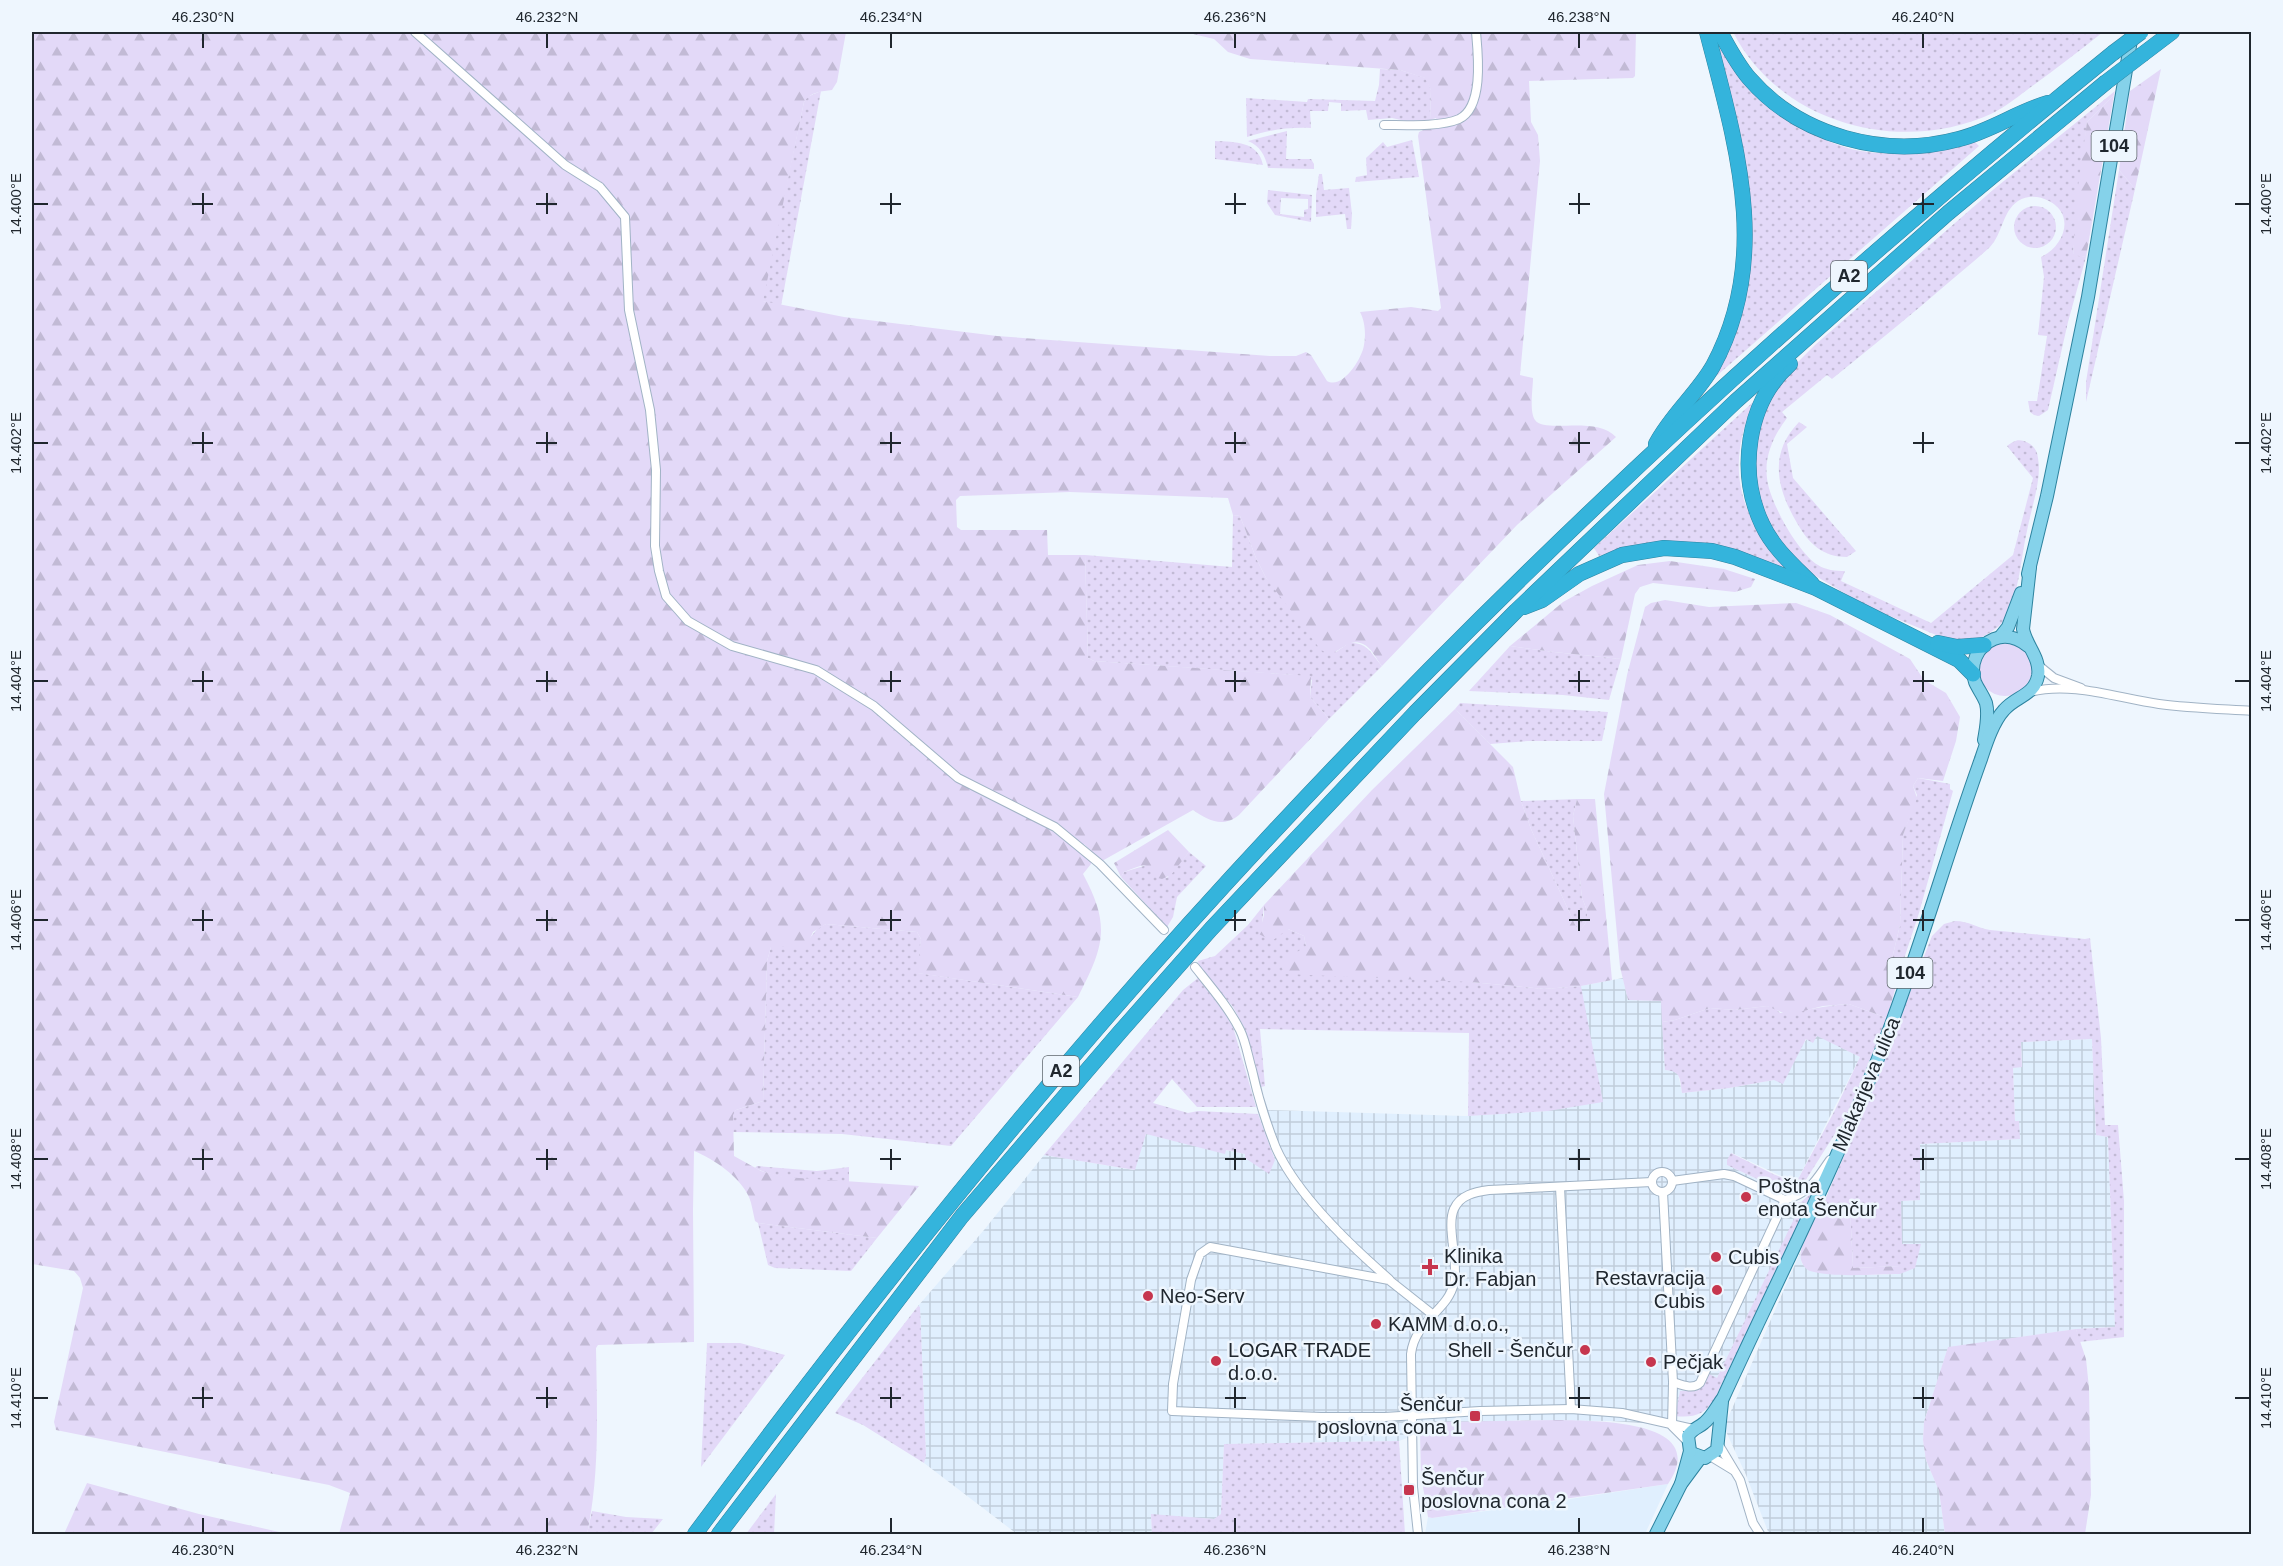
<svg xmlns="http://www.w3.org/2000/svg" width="2283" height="1566" viewBox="0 0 2283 1566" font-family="Helvetica,sans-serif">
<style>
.built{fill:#e0effe}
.industrial{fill:url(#industrial-grid)}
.grass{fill:url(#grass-dots);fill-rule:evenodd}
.forest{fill:url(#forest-firs)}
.green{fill:#e3d9f8}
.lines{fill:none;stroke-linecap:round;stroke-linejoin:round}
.minor-casing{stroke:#a1b3c5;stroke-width:10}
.primary-casing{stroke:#2d839f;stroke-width:14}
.motorway-casing{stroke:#2d839f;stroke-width:16}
.minor{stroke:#fff;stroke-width:8}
.primary{stroke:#85d2ea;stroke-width:12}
.motorway{stroke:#34b4dc;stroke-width:15}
.motorway-bridge-casing{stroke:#2d839f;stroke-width:16;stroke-linecap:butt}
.motorway-bridge{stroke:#34b4dc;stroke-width:15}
.ticks{fill:none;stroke:#20272e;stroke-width:2}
.poi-dot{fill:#c6364e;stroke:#eef6fe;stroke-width:2}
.labels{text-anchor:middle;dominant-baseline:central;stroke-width:5;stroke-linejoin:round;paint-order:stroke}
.shield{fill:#eef6fe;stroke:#5e656c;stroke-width:1.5}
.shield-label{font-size:18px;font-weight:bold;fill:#20272e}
.street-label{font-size:20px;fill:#20272e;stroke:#eef6fe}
.poi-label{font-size:20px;fill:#20272e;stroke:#eef6fe;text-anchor:start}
.neatline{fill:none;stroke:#20272e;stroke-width:2}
.ticks-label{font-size:15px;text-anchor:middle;fill:#20272e}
</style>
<defs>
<pattern id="industrial-grid" width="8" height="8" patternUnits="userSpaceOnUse" patternTransform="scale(1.5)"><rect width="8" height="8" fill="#e0effe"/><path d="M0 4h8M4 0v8" fill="none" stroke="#c0cdda"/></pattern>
<pattern id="grass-dots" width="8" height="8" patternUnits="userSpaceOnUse" patternTransform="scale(1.5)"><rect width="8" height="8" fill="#e3d9f8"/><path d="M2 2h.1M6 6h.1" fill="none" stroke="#c2bad5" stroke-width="1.8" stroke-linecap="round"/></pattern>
<pattern id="forest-firs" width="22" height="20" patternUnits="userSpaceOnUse" patternTransform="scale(1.5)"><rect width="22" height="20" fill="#e3d9f8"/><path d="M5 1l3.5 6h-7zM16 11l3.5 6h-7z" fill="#c2bad5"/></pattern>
</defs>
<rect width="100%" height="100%" fill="#eef6fe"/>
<polygon class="built" points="1668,1484 1645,1534 1425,1534 1428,1517 1432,1518 1517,1507"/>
<g class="industrial">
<polygon points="1623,978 1628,1000 1662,1001 1665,1070 1674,1071 1678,1074 1682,1093 1729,1088 1774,1080 1807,1039 1817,1035 1860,1057 1796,1183 1732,1153 1727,1165 1781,1190 1785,1186 1796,1190 1787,1212 1796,1217 1717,1378 1704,1384 1699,1390 1680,1392 1675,1416 1669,1425 1611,1421 1524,1420 1425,1426 1420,1433 1399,1441 1224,1444 1221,1514 1219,1517 1214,1519 1151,1515 1152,1534 1017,1534 924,1463 926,1455 923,1378 920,1308 918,1306 984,1230 1044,1155 1134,1170 1146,1134 1224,1153 1225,1150 1275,1160 1258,1114 1267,1110 1465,1116 1548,1111 1581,986"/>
<polygon points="2092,1039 2096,1135 2108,1137 2115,1327 2076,1329 1948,1348 1924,1422 1923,1440 1926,1460 1939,1491 1945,1534 1769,1534 1746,1475 1724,1427 1800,1253 1802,1264 1819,1272 1864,1275 1900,1274 1921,1244 1901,1244 1901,1201 1920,1200 1920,1144 2019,1139 2019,1121 2015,1121 2013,1067 2022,1066 2021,1042"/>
</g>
<g class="grass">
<path d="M1733,32H2103C2078,52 2053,71 2027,90C2016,98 2005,107 1993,113C1901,156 1780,124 1733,32Z"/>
<path d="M1718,47C1727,54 1735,73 1745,83C1784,120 1834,156 1891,153C1918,151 1946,144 1973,140L1979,146L1713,379L1748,270Z"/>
<path d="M1380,69L1400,70L1426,78L1431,90L1430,120L1410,122L1392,118L1368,120L1366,110L1341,111V103L1329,102L1328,111H1310L1311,128C1287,127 1270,130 1247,137L1246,98L1307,102L1308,99L1375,101L1379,85Z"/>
<polygon points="821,91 781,306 763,301 763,295 804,102 807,97"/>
<path d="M2115,91L2114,95L2087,122L2073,254L2086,257L2068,322L2048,410L2039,416L2034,415L2030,412L2028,401H2037L2047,336L2038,335L2044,277L2041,257C2064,246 2076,215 2049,201C2039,196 2028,195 2018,201C2002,212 2003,233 1990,247C1977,259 1962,271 1948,283C1910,316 1871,347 1832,379L1827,375L1782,412L1787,418C1774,435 1764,456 1767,478C1769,501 1798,553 1818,565C1825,570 1836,571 1845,571L1841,581L1931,623L2013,555L2033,478L2007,446C2013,442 2016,439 2024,441C2032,444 2037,449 2038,458C2042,481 2031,508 2027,531C2020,562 2020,592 2004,620C1999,629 1983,636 1974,642L1969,643L1941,637L1868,607L1814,575L1784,549L1763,516L1752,475L1757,427L1781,379L1815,345L1994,189Z"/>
<path d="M1287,131L1286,159H1311L1314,164V169L1268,168C1265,155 1260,146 1248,141Z"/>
<polygon points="1412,140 1419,177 1355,182 1356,177 1367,175 1366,158 1383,142 1387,147"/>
<path d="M1215,141C1235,142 1258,141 1263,165L1215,159Z"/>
<polygon points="2119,170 2135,189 2086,402 2086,382"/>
<polygon points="1319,174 1322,174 1324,190 1349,188 1352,214 1351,229 1347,229 1345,214 1316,217 1316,195"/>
<path d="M1268,190L1312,195L1311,222L1275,215L1267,203ZM1281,198L1308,199V209L1304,210V217L1280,214Z"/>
<circle cx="2035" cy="227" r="21"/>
<path d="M1753,402C1748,417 1742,432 1740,448C1733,497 1756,535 1788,569L1761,561L1617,550L1599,556L1594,548Z"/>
<path d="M1799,422L1807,427L1787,444L1793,478L1856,551L1847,557C1823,557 1809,544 1797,523C1777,489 1768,454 1799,422Z"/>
<path d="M1233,515L1240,516L1256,558L1266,578L1336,652L1349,643C1367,642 1371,653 1382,666L1329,719L1310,697L1312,680L1294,675L1094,661L1088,658L1085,555L1232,567Z"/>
<polygon points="1510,646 1554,652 1621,659 1609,700 1563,695 1469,691"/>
<polygon points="1460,703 1608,712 1602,741 1528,741 1490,744 1455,709"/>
<polygon points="1918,778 1950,784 1950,789 1953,791 1919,913 1901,968 1891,966 1891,963 1900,925 1903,835 1917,795 1913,786"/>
<path d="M1577,799L1573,816L1582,898C1588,911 1591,922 1578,931L1531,829L1521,801Z"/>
<polygon points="1189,852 1206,866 1177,897 1173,917 1167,927 1121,877 1124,872 1147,865 1167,878"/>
<polygon points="1264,905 1262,924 1288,929 1304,936 1306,946 1471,982 1544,989 1581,986 1603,1102 1548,1111 1468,1116 1469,1033 1260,1029 1265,1086 1261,1087 1244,1027 1233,1007 1199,966 1198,961 1215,956 1248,925"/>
<path d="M1955,921C1969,921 1977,928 1990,930L2085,939L2090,938L2101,1038L2105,1125H2118L2124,1201V1337L2079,1342L2076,1329L2115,1327L2108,1137L2096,1135L2092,1039L2021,1042L2022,1067L2013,1068L2015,1121H2019L2020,1139L1920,1144V1200L1901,1201L1902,1244H1921L1915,1268L1900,1274V1266L1853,1268L1850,1207L1821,1209L1864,1110L1932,936L1944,924Z"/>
<polygon points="826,924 917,932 921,939 918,973 1078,997 951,1146 842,1134 733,1132 732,1115 736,1110 763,1101 767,961 771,947 809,939 818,928"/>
<polygon points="1198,978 1222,1009 1233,1027 1256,1107 1197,1107 1172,1079 1153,1103 1188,1113 1198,1111 1258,1114 1275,1160 1269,1174 1245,1158 1245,1154 1226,1150 1225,1154 1146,1134 1135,1170 1044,1155 1183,990"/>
<path d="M1849,1004L1887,1018L1848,1113L1802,1186L1796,1190L1785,1186L1781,1190L1727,1165V1160L1731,1153L1773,1174L1796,1183L1835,1110L1860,1057L1817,1036L1813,1043L1806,1039L1783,1084L1774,1080L1729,1088L1682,1093C1680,1078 1681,1071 1665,1070L1662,1022L1675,1020L1710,1008L1735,1010L1767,1006L1775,1008L1780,1013C1803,1012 1825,1005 1849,1004Z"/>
<path d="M757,1166L817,1171L849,1167V1182C818,1181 784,1182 755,1168Z"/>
<path d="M1816,1189L1714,1400C1704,1415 1693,1418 1675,1416L1680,1391L1699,1390L1709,1374L1717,1378L1795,1217L1787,1213L1790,1204L1801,1202Z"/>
<polygon points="758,1223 877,1238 851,1271 775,1268 768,1265"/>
<polygon points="918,1306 920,1307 926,1456 924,1463 863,1425 835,1413"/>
<polygon points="707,1343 740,1343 785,1355 701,1467"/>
<polygon points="1399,1441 1405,1534 1152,1534 1151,1514 1214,1519 1221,1514 1224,1444"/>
<polygon points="776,1494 774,1534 746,1534"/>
<polygon points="592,1511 626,1517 663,1519 651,1534 587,1534"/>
</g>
<g class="forest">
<path d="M32,32H846L837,82L832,90C822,91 810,92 804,102L763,301L844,317L997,336L1270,356H1296L1306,352L1311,355L1327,381C1342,390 1362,359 1364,345C1366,335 1365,321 1360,312L1411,307L1438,311L1441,308L1418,136L1419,132L1438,123L1436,118L1430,120L1431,90L1425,78L1400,70L1250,59L1228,52L1214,39L1193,34L1158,32H1636L1635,76L1633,78L1529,81L1531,122L1538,135L1540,161L1520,375L1533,378C1533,389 1529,411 1535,420C1545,434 1596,415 1616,437L1517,525L1382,666C1376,659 1372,648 1363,644C1345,635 1336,663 1320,649L1266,578L1256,558L1240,516L1233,515L1228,498L1070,492L960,496L956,500L957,527L961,530H1047L1048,555H1085L1088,658L1094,661L1311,676L1310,697L1329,719L1239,815C1223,828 1209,821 1193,810L1102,861L1084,844L1077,848L1091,861V864L1083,874C1111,926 1104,946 1078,997L917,973L921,939L917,932L826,924L813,932L806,947H771L767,961L763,1101L736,1110L733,1115L734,1156L761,1171L784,1177L919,1186L877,1238L758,1223L755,1221C753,1213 752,1204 749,1197C740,1177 714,1159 694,1151L693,1210L694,1342L598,1345L596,1348C597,1409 600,1474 587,1534H339L350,1493L329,1485L56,1430L54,1422L83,1288L80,1278L74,1271L32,1264Z"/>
<polygon points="2161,69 2135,189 2119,170 2130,91"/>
<polygon points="2114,95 2086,257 2073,255 2077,194 2087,122"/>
<polygon points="1670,561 1724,569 1755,579 1751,587 1735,592 1653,583 1640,587 1635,594 1621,659 1554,652 1510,646 1563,602 1592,586 1638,565"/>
<polygon points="1665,600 1709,607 1796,603 1830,615 1910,659 1924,680 1946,693 1960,717 1956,741 1943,781 1918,778 1913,786 1917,798 1903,835 1900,925 1891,963 1892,966 1901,968 1887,1018 1849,1004 1823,1006 1788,1015 1767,1006 1735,1010 1710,1008 1675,1020 1662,1022 1661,1001 1628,1000 1620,967 1604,794 1627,675 1645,607 1651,603"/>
<path d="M1455,709L1513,767L1521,801L1531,829L1578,931C1591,922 1588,911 1582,898L1573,816L1577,799H1595L1612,980L1581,986L1544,989L1471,982L1285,974L1282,968V962L1306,946L1304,936L1288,929L1272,941L1259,934L1264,915V905L1372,790Z"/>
<path d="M1168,830L1189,852L1171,875L1162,879L1158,878C1147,859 1142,866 1124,872L1121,877L1114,863Z"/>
<path d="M1850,1207L1853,1268L1900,1266V1274C1876,1274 1833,1278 1810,1271C1803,1268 1799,1259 1801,1251C1803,1237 1814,1222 1821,1209Z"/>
<polygon points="2076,1329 2086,1359 2089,1388 2091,1495 2085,1534 1945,1534 1939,1491 1926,1460 1923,1440 1924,1422 1948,1347"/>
<path d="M1558,1420C1594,1421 1712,1419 1668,1484L1432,1518L1428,1517L1421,1475L1420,1433L1425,1426L1434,1422Z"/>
<polygon points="87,1483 199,1514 288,1534 64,1534"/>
</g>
<circle class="green" cx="2005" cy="669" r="27"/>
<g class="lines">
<defs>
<g id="minor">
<polyline points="415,32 565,165 600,187 625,217 629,310 650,410 656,470 655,546 659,571 666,596 688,621 732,646 816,670 874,706 958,778 1055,827 1100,864 1164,930"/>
<path d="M1384,125C1405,125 1440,127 1459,119C1484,107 1478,54 1476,32"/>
<polyline points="2038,665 2054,678 2081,688"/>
<path d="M2030,692C2071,681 2117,698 2159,704C2189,708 2221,709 2252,711"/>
<path d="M1195,967C1211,987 1229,1008 1240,1030C1246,1042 1248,1057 1252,1070C1258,1097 1266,1123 1276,1148C1297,1195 1351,1246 1389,1279"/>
<circle cx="1662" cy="1182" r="10"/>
<path d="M1672,1181L1724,1174L1734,1176L1785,1200C1811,1192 1815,1181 1830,1160"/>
<polyline points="1560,1187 1571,1409"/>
<polyline points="1663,1192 1673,1382 1672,1426 1687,1441"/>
<polyline points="1432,1314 1389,1280 1210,1247 1200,1254 1191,1280 1173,1384 1172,1411 1321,1417 1385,1417 1480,1411 1571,1409 1622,1413 1693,1429"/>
<path d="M1673,1382C1682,1385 1693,1390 1700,1383L1785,1200"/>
<polyline points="1719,1445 1740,1480 1753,1523 1760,1534"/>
<polyline points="1710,1456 1733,1470"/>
<path d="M1418,1534L1413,1487L1411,1354C1415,1320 1448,1311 1454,1283C1459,1263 1446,1226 1454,1209C1460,1195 1475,1192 1489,1190L1652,1182"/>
</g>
<g id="primary">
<polyline points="2028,574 2047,496 2088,297 2132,34"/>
<polyline points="2000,637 2008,627 2021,593"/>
<path d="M1984,740C1986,728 1989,715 1986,703C1983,695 1978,689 1975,682C1969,665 1977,646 1994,639C2006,634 2018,638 2028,646"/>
<polyline points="1694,1454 1705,1458 1717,1450 1722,1402"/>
<path d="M1681,1484L1690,1451L1688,1436C1692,1429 1698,1428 1704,1423C1712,1417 1717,1406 1723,1398C1776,1283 1834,1169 1881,1051C1919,955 1946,856 1981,759C1986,744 1993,722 2004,710C2016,696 2034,696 2038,676C2041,658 2026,646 2023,629L2030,567"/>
<polyline points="1656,1534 1681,1484 1701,1457"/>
</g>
<g id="motorway">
<path d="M1720,32C1729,48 1737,64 1749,78C1800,137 1885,159 1959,139C1991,131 2017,112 2048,103"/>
<polyline points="2143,54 2172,32"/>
<path d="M1790,364C1746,403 1738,473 1762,524C1773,548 1794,566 1812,584"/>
<path d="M1656,444C1671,415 1697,394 1713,366C1772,257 1736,144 1707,32"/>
<polyline points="1524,607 1542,600 1579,574 1622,555 1664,548 1712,551 1735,557 1816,588 1959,660 1973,674"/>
<polyline points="1938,643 1957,647 1984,645"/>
<path d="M695,1534C824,1360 958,1189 1100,1025C1405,673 1751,346 2113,53"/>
<polyline points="719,1534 962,1216 1120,1032 1211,929 1415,713 1516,611 1736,401 1948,213 2105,83"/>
</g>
</defs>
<use href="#minor" class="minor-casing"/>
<use href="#primary" class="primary-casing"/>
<use href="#motorway" class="motorway-casing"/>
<use href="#minor" class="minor"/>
<use href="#primary" class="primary"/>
<use href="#motorway" class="motorway"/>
<defs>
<g id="motorway-bridge">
<polyline points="2113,53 2141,32"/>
<polyline points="2105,83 2143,54"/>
</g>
</defs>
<use href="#motorway-bridge" class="motorway-bridge-casing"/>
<use href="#motorway-bridge" class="motorway-bridge"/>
</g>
<path class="ticks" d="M203,33V48M547,33V48M891,33V48M1235,33V48M1579,33V48M1923,33V48M203,193V214M547,193V214M891,193V214M1235,193V214M1579,193V214M1923,193V214M33,204H48M192,204H213M536,204H557M880,204H901M1225,204H1246M1569,204H1590M1913,204H1934M2235,204H2250M203,432V453M547,432V453M891,432V453M1235,432V453M1579,432V453M1923,432V453M33,443H48M192,443H213M536,443H557M880,443H901M1225,443H1246M1569,443H1590M1913,443H1934M2235,443H2250M203,671V692M547,671V692M891,671V692M1235,671V692M1579,671V692M1923,671V692M33,681H48M192,681H213M536,681H557M880,681H901M1225,681H1246M1569,681H1590M1913,681H1934M2235,681H2250M203,910V931M547,910V931M891,910V931M1235,910V931M1579,910V931M1923,910V931M33,920H48M192,920H213M536,920H557M880,920H901M1225,920H1246M1569,920H1590M1913,920H1934M2235,920H2250M203,1149V1170M547,1149V1170M891,1149V1170M1235,1149V1170M1579,1149V1170M1923,1149V1170M33,1159H48M192,1159H213M536,1159H557M880,1159H901M1225,1159H1246M1569,1159H1590M1913,1159H1934M2235,1159H2250M203,1387V1408M547,1387V1408M891,1387V1408M1235,1387V1408M1579,1387V1408M1923,1387V1408M33,1398H48M192,1398H213M536,1398H557M880,1398H901M1225,1398H1246M1569,1398H1590M1913,1398H1934M2235,1398H2250M203,1518V1533M547,1518V1533M891,1518V1533M1235,1518V1533M1579,1518V1533M1923,1518V1533"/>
<g class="poi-dot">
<circle cx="1746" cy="1197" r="6"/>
<circle cx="1716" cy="1257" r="6"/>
<path d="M1427 1258h6v6h6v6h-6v6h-6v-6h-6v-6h6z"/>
<circle cx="1717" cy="1290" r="6"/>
<circle cx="1148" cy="1296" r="6"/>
<circle cx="1376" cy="1324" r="6"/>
<circle cx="1585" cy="1350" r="6"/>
<circle cx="1216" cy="1361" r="6"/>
<circle cx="1651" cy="1362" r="6"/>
<rect x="1469" y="1410" width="12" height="12" rx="3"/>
<rect x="1403" y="1484" width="12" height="12" rx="3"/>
</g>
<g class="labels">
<g class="shield">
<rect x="2091.5" y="131" width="45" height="30" rx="4.5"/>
<rect x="1831" y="261" width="36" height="30" rx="4.5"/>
<rect x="1887.5" y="958" width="45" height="30" rx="4.5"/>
<rect x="1043" y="1056" width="36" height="30" rx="4.5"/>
</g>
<g class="shield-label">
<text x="2114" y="146">104</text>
<text x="1849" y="276">A2</text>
<text x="1910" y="973">104</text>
<text x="1061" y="1071">A2</text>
</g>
<g class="street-label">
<text transform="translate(1866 1084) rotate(-67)">Mlakarjeva ulica</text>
</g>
<g class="poi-label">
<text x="1758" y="1186">Poštna<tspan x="1758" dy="23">enota Šenčur</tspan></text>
<text x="1444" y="1256">Klinika<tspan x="1444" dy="23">Dr. Fabjan</tspan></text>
<text x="1728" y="1257">Cubis</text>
<text x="1705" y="1278" text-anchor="end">Restavracija<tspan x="1705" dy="23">Cubis</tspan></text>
<text x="1160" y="1296">Neo-Serv</text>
<text x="1388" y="1324">KAMM d.o.o.,</text>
<text x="1228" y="1350">LOGAR TRADE<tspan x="1228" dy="23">d.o.o.</tspan></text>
<text x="1573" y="1350" text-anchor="end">Shell - Šenčur</text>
<text x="1663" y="1362">Pečjak</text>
<text x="1463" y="1404" text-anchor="end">Šenčur<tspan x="1463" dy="23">poslovna cona 1</tspan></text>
<text x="1421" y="1478">Šenčur<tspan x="1421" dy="23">poslovna cona 2</tspan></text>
</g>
</g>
<rect width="2283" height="1566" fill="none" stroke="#eef6fe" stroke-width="66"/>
<rect x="33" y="33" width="2217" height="1500" class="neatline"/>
<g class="ticks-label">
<text x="203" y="22">46.230°N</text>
<text x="547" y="22">46.232°N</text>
<text x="891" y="22">46.234°N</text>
<text x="1235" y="22">46.236°N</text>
<text x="1579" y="22">46.238°N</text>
<text x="1923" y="22">46.240°N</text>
<text transform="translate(2266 204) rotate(-90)" y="5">14.400°E</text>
<text transform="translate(16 204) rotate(-90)" y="5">14.400°E</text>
<text transform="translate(2266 443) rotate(-90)" y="5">14.402°E</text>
<text transform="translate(16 443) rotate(-90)" y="5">14.402°E</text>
<text transform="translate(2266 681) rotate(-90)" y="5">14.404°E</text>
<text transform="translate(16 681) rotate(-90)" y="5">14.404°E</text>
<text transform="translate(2266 920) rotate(-90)" y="5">14.406°E</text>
<text transform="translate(16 920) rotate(-90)" y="5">14.406°E</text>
<text transform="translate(2266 1159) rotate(-90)" y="5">14.408°E</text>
<text transform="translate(16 1159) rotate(-90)" y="5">14.408°E</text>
<text transform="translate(16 1398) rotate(-90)" y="5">14.410°E</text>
<text transform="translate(2266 1398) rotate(-90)" y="5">14.410°E</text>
<text x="203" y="1555">46.230°N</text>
<text x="547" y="1555">46.232°N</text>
<text x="891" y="1555">46.234°N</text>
<text x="1235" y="1555">46.236°N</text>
<text x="1579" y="1555">46.238°N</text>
<text x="1923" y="1555">46.240°N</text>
</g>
</svg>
